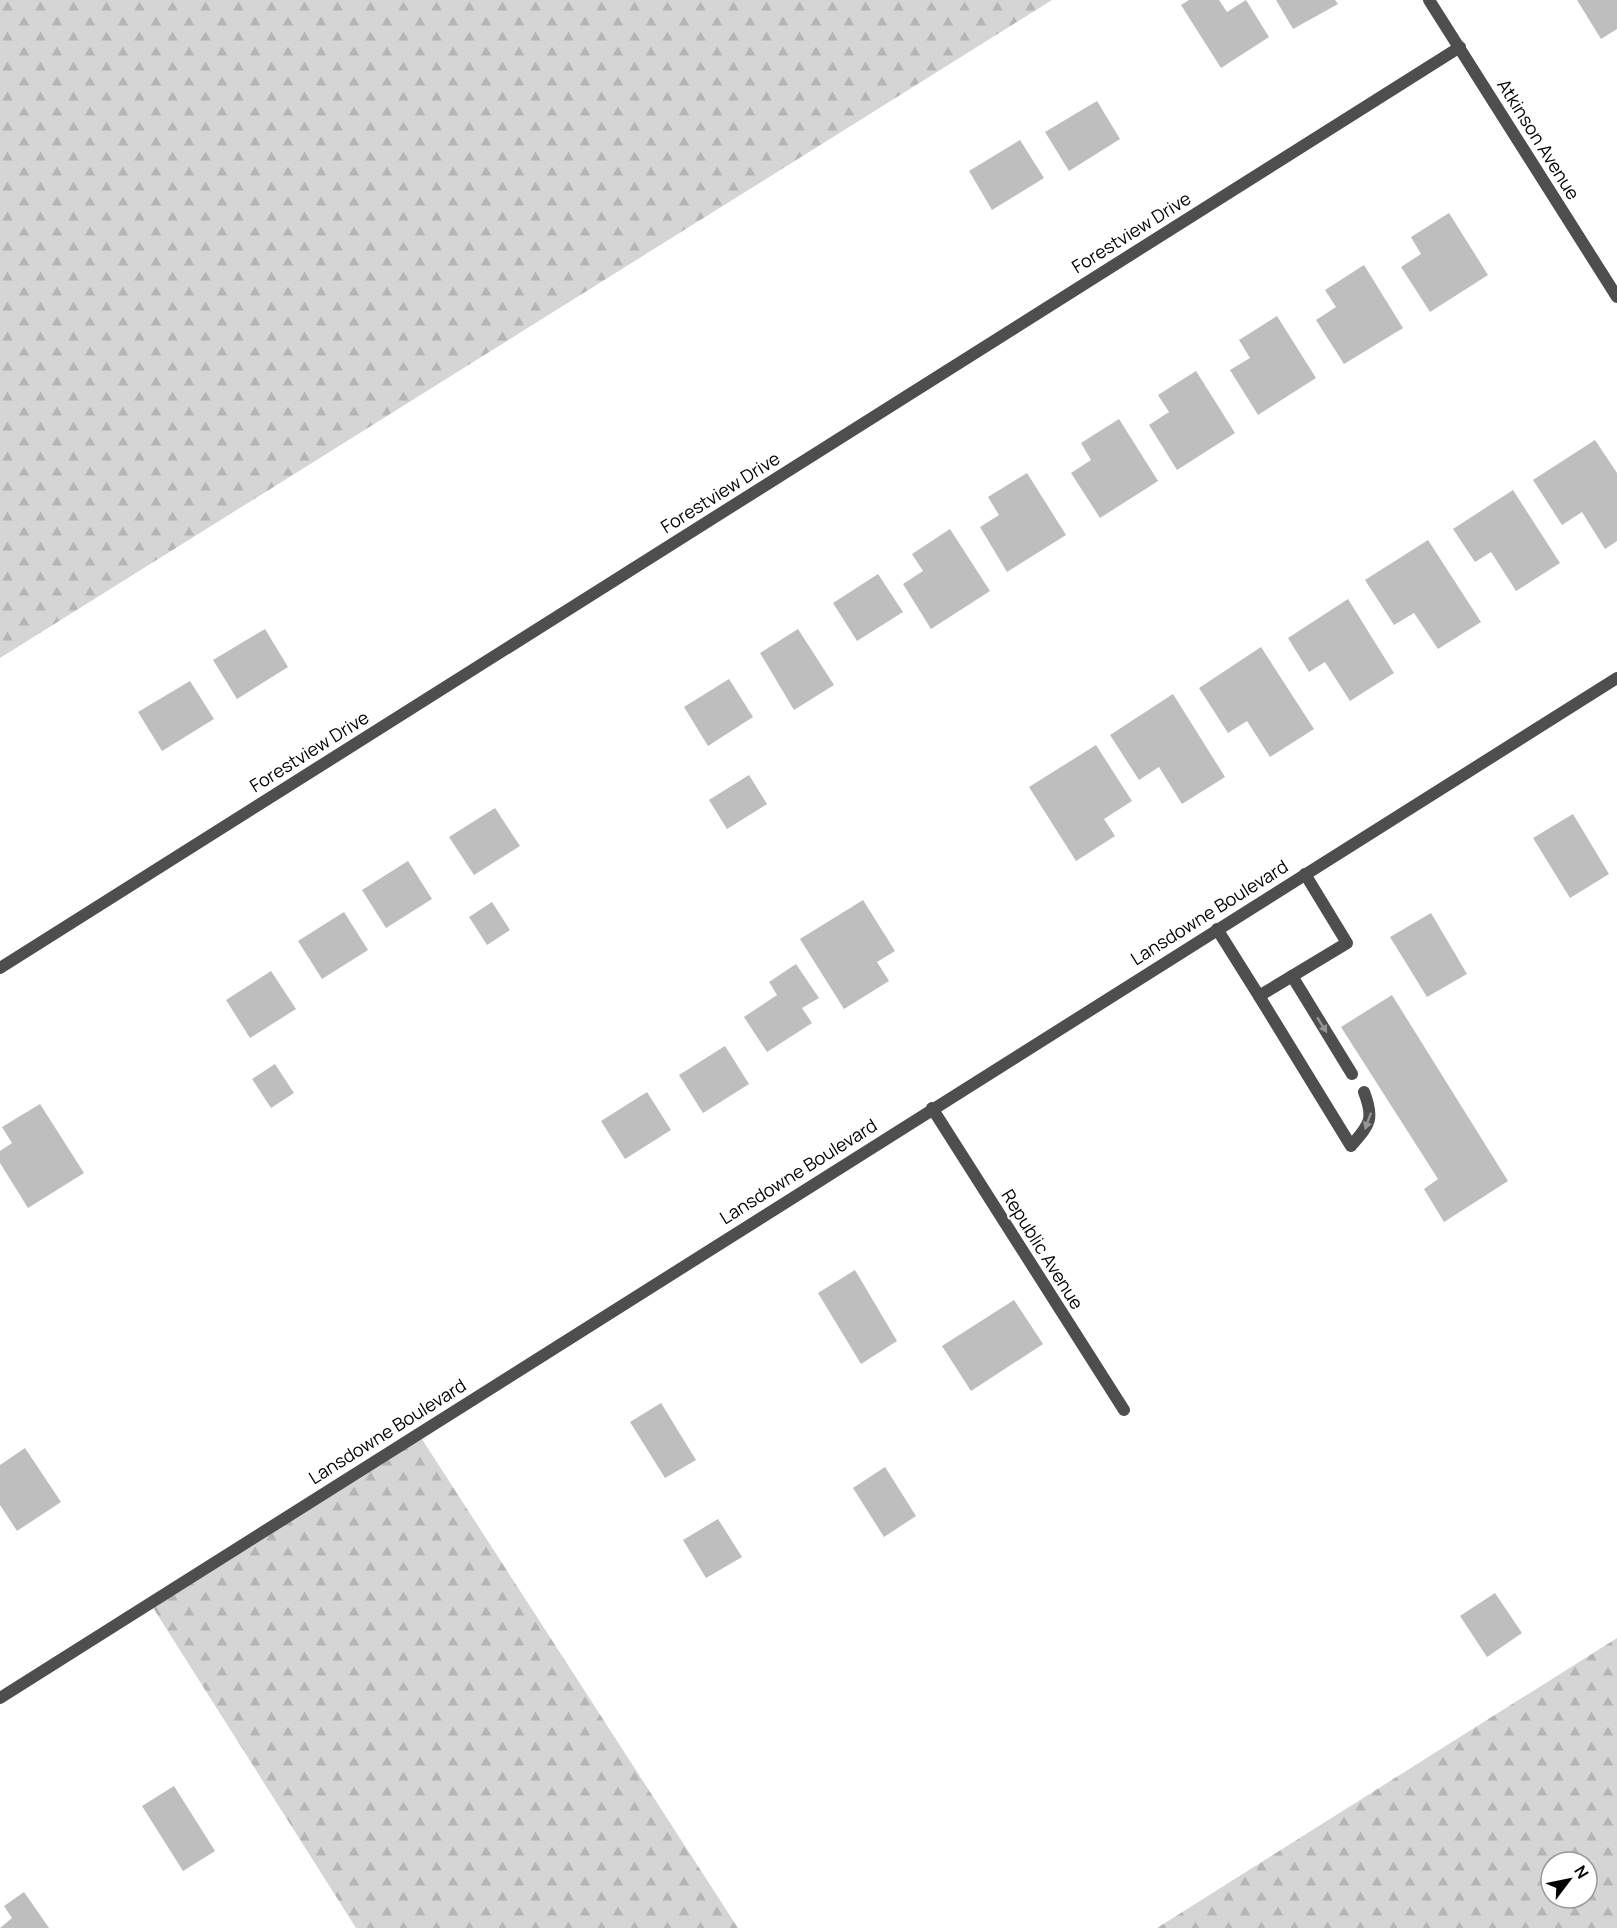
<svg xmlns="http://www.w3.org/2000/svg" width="1617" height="1928" viewBox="0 0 1617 1928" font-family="Manrope,sans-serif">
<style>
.forest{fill:url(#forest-firs);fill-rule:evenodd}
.building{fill:#bebebe}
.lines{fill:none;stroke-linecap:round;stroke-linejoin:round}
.service{stroke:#4e4e4e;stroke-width:12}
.minor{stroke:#4e4e4e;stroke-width:12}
.tertiary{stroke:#4e4e4e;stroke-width:12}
.oneway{fill:#959595}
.labels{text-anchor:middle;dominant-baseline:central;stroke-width:4.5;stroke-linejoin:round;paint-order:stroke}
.street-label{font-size:18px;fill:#000;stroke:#fff}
</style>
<defs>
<pattern id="forest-firs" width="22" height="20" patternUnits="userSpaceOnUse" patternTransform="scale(1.5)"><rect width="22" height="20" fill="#d5d5d5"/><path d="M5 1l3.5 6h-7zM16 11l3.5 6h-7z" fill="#b5b5b5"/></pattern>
</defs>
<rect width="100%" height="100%" fill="#fff"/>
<g class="forest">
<polygon points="0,0 1052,0 0,658"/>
<polygon points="418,1433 738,1928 356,1928 150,1603"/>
<path d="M1617,1638V1928H1157ZM1551,1862H1587V1898H1551Z"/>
</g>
<g class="building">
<polygon points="1189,0 1219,0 1227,12 1246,0 1269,37 1221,68 1181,5"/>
<polygon points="1276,0 1335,0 1338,4 1293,29"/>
<polygon points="1577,0 1617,0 1617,29 1601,39"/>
<polygon points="1097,101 1120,139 1069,171 1045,132"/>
<polygon points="1020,140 1044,178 992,210 969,171"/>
<polygon points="1449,213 1488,275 1430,312 1401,267 1421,254 1411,237"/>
<polygon points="1364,265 1403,328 1344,364 1316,320 1336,307 1325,290"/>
<polygon points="1277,316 1316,378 1258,415 1230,370 1250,358 1239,340"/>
<polygon points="1196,371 1235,433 1177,470 1149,425 1169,412 1158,395"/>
<polygon points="1119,419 1158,481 1100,518 1071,473 1091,460 1081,443"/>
<polygon points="1595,440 1617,473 1617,541 1605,549 1582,512 1562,525 1533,480"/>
<polygon points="1027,473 1066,535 1007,572 980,527 999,515 988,497"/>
<polygon points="1513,490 1560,563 1516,591 1491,552 1475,562 1453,529"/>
<polygon points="950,529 990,591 931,629 903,584 923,571 912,554"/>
<polygon points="1428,540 1481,622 1438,649 1414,613 1394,625 1365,580"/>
<polygon points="878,574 903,612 857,641 833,603"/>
<polygon points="1348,599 1394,673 1350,701 1325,662 1309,672 1288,638"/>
<polygon points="265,629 288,667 237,699 213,660"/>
<polygon points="798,629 834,685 794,710 760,653"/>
<polygon points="1261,647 1314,729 1270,757 1247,721 1228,733 1199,688"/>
<polygon points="729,679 753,717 708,746 684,707"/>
<polygon points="190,681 214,719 162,751 138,712"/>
<polygon points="1173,694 1225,777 1182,804 1159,767 1139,780 1110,735"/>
<polygon points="1096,745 1132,801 1104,819 1115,836 1076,861 1029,787"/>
<polygon points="749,775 767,804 727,829 709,800"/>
<polygon points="495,808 520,846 474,875 449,837"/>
<polygon points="1573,814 1609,874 1570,898 1533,838"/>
<polygon points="408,861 432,899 386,928 362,890"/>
<polygon points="863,900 895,951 877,962 889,981 844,1009 800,939"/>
<polygon points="492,902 510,930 487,945 469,917"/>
<polygon points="344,912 368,950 322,979 298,941"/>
<polygon points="1431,913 1467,974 1427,997 1390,937"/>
<polygon points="796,964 819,998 802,1008 812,1023 767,1052 744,1017 777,995 769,982"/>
<polygon points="271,971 296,1009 250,1038 226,1000"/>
<polygon points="1392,995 1508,1181 1444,1222 1424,1189 1438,1179 1341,1027"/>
<polygon points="725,1046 749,1084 703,1113 679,1075"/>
<polygon points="275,1064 294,1093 271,1108 252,1079"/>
<polygon points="647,1092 671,1130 625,1159 601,1121"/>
<polygon points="40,1104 84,1173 28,1208 0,1163 0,1151 12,1143 2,1127"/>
<polygon points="855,1270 897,1341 861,1364 818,1293"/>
<polygon points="1014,1300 1043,1344 971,1391 942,1346"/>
<polygon points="661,1403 696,1460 665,1478 630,1422"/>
<polygon points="25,1448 61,1502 17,1531 0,1505 0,1465"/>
<polygon points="885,1467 916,1516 884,1537 853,1488"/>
<polygon points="718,1519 742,1557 706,1578 683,1540"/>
<polygon points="1495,1593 1522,1633 1487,1657 1460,1616"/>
<polygon points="174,1786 215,1851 183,1871 142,1806"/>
<polygon points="24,1892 49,1928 0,1928 12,1918 4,1906"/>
</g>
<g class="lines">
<g class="service">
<polyline points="1217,929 1259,996 1347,943 1305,874"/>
<polyline points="1292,976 1352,1074"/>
<path d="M1259,996L1351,1146C1369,1125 1375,1120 1364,1092"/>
<polyline points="932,1108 1124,1410"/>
</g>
<g class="minor">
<polyline points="1429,0 1617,297"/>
<polyline points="0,968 1460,47"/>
</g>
<polyline class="tertiary" points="0,1698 1617,678"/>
</g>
<defs><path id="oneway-solid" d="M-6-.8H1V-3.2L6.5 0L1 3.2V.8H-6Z" transform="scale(1.5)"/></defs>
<g class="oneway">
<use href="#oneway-solid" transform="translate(1322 1025) rotate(58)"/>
<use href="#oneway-solid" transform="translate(1368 1121) rotate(110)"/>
</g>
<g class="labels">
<g class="street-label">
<text transform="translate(1539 139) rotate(58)">Atkinson Avenue</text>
<text transform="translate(1131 232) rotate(-32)">Forestview Drive</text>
<text transform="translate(720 492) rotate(-32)">Forestview Drive</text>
<text transform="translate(309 751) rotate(-32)">Forestview Drive</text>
<text transform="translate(1209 912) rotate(-32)">Lansdowne Boulevard</text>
<text transform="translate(798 1171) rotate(-32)">Lansdowne Boulevard</text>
<text transform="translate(1043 1249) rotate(58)">Republic Avenue</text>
<text transform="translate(387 1431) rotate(-32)">Lansdowne Boulevard</text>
</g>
</g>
<g transform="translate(1569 1880) rotate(58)"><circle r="28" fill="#ffffff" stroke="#999999" stroke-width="1.5"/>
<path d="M0-4.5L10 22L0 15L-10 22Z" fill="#000000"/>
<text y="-9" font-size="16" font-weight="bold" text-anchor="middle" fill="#000000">N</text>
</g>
</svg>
